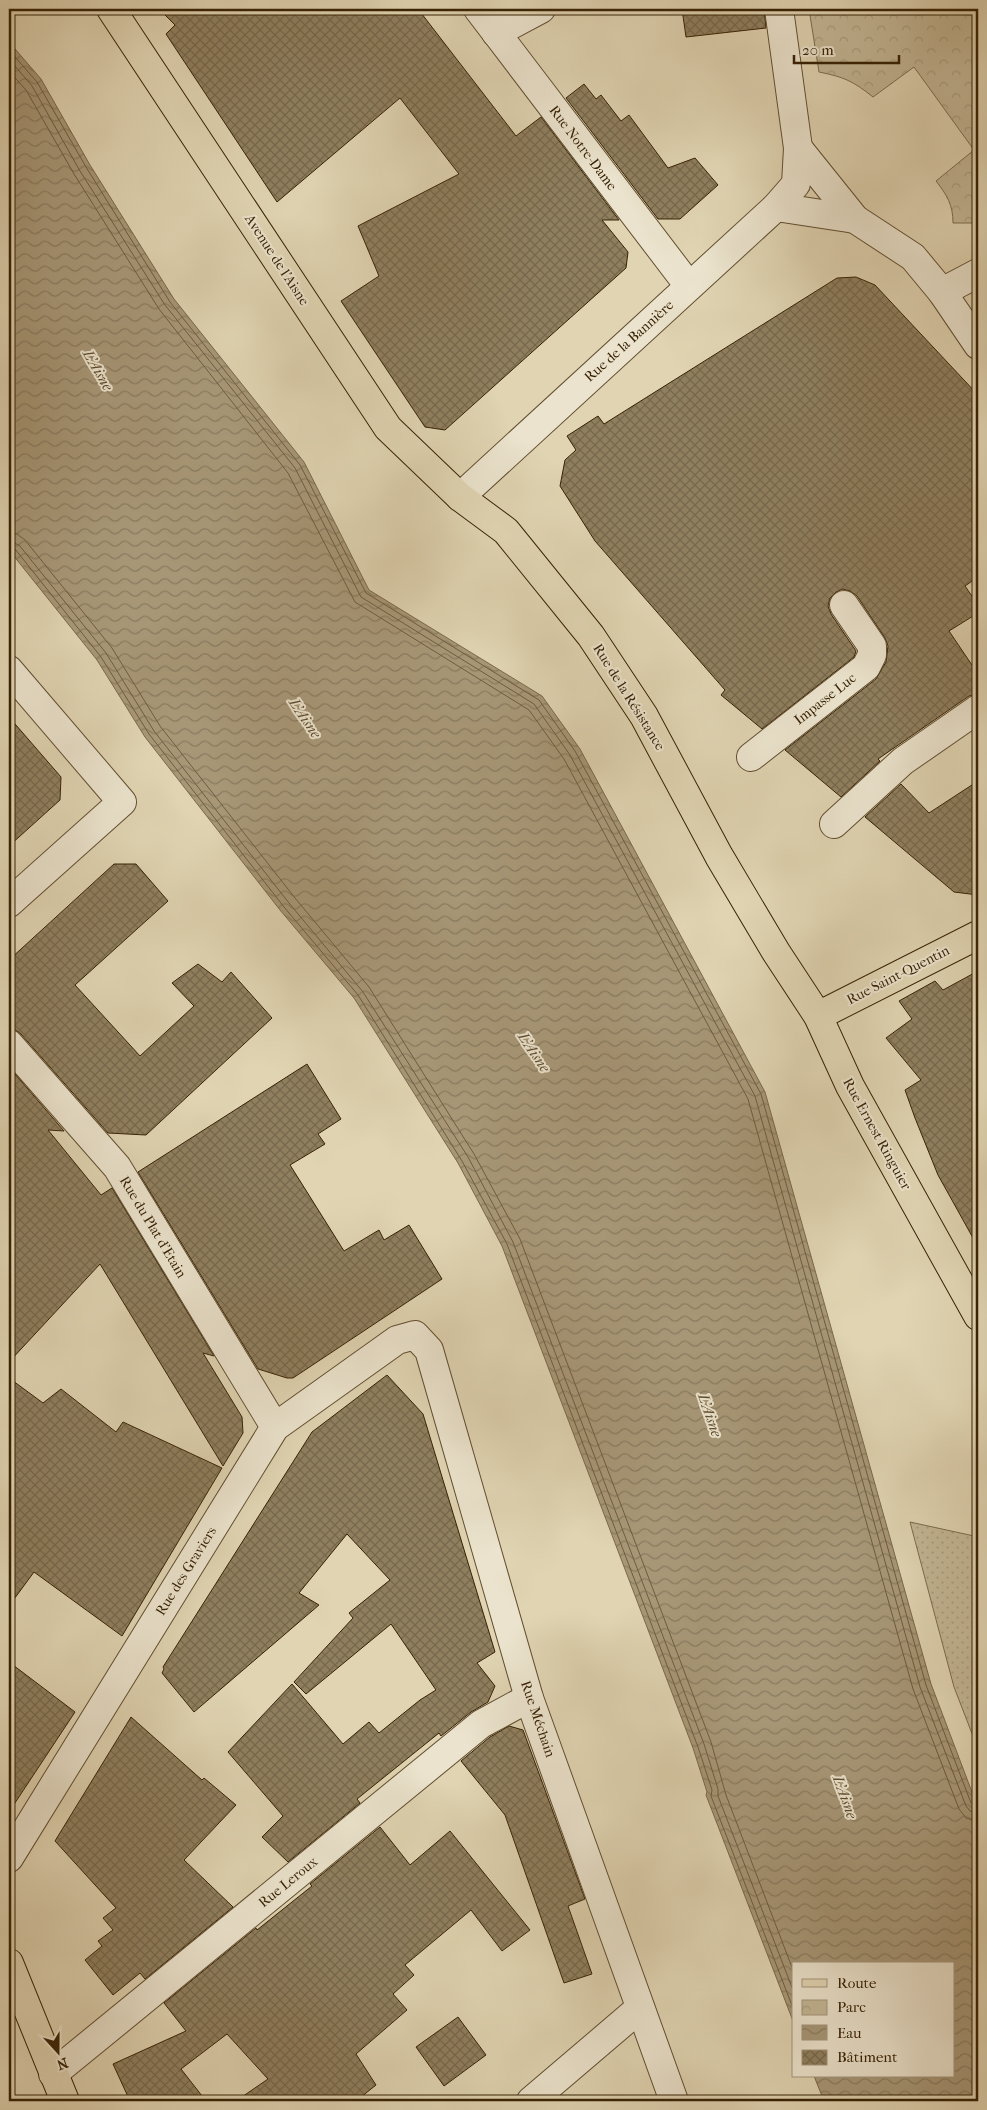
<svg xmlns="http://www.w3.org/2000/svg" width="987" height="2110" viewBox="0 0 987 2110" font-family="'IM FELL French Canon',serif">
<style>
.grass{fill:url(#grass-dots);stroke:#7d6c4d}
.park{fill:url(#park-crowns);stroke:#7d6c4d}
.water{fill:url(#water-waves);stroke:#7a6849}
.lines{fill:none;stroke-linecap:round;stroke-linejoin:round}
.shore{stroke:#6f5c3e;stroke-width:1}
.building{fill:url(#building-cross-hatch);stroke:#372205}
.minor-casing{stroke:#614e30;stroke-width:30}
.major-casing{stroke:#372205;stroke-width:30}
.minor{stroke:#ebe3cd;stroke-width:28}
.major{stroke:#e0d4b2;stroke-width:28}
.labels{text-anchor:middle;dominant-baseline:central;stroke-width:4;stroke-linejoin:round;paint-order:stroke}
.street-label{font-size:14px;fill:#372205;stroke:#ebe3cd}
.water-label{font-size:15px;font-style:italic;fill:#5e4b2d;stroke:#ebe3cd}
</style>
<defs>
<pattern id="grass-dots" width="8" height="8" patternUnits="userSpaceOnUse" patternTransform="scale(1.25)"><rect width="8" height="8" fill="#c3b695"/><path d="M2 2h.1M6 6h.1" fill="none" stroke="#a89c7f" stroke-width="1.8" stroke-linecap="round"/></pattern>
<pattern id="park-crowns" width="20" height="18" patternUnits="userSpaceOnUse" patternTransform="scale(1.25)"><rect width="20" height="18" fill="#c3b695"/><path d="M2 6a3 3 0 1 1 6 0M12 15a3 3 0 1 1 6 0" fill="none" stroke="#a89c7f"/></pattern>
<pattern id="water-waves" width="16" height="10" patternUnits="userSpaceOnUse" patternTransform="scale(1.25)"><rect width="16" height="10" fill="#a79777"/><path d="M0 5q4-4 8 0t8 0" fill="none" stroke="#897b60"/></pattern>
<pattern id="building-cross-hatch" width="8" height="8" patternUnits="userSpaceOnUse" patternTransform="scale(1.25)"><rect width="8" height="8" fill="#8f7f5f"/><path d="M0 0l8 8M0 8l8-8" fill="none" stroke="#76684c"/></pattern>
</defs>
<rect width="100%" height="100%" fill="#e0d4b2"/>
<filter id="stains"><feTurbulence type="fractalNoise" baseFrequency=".004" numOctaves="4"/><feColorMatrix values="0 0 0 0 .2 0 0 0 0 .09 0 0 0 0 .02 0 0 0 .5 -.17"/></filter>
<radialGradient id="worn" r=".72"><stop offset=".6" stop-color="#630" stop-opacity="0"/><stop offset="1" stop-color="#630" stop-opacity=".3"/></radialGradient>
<polygon class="grass" points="910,1522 974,1536 978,1534 978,1749 954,1687"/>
<path class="park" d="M809,9H978V223H953C953,205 947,195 936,181L974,150L914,67L873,97C853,81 844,77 819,72Z"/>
<polygon class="water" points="9,42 41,79 90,165 174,299 304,462 369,590 542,696 580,749 765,1092 931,1684 978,1808 978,2101 824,2101 814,2076 953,2076 953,1964 793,1964 793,2021 706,1795 707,1792 693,1748 502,1246 458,1163 354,998 280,910 145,737 97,660 9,550"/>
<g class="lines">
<g class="shore">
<polyline points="9,50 37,82 86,167 170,302 300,465 366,593 539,700 575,751 761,1094 926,1685 971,1803 978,1807"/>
<polyline points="9,59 32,86 80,171 165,305 295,468 361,597 534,704 570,755 755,1096 920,1687 966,1806 970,1811 978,1813"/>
<polyline points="9,71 26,90 74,174 159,309 288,473 355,602 529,710 564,759 748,1099 913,1689 959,1809 966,1818 978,1821"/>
<polyline points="9,533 17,534 25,540 112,648 160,726 295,898 369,987 474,1154 520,1239 711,1742 726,1795 793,1970"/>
<polyline points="9,541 19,545 106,653 154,731 289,903 363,992 468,1157 513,1242 704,1744 718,1789 718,1796 793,1990"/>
<polyline points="9,547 15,549 101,657 149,734 284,907 358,995 462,1161 507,1244 698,1747 712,1790 711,1796 793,2008"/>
</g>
</g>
<g class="building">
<polygon points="159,9 418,9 516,136 541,117 619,220 602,220 628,252 626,268 445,430 425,427 341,301 379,276 358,226 459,174 400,98 277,202 166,34 175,25"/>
<polygon points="682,9 764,9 766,28 686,37"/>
<polygon points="584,84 596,99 601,95 621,121 629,115 668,168 695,158 718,185 680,219 658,219 566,98"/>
<polygon points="856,277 875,285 978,395 978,577 965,586 978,605 978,613 949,631 978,674 978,694 969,696 878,759 880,761 841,797 785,750 876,679 886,662 888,646 885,638 857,596 850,591 843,589 836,592 830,598 828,606 831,614 856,651 854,657 762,729 721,695 725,690 595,541 560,486 565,460 576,450 567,436 598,416 604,424 837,278"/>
<polygon points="9,717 61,777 60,800 9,846"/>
<polygon points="978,781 978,895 954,892 865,817 901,784 929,813"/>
<polygon points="114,864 136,864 168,901 75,985 140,1056 194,1006 172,983 198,964 222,982 231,972 272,1018 146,1135 108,1133 21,1034 14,1029 9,1029 9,960"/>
<polygon points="978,971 978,1247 938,1175 915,1118 905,1090 921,1080 886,1038 912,1019 899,1001 935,981 943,990"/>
<polygon points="307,1064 341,1119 318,1134 325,1144 290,1165 344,1251 379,1230 384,1240 409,1225 442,1279 293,1378 287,1378 258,1369 138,1172"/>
<polygon points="9,1067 64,1131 48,1130 101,1195 112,1188 214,1356 203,1353 242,1417 243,1433 223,1466 100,1264 9,1362"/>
<polygon points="387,1375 423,1414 495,1652 477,1663 495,1686 488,1702 471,1712 441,1736 439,1733 357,1799 360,1803 288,1862 262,1837 283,1816 228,1752 292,1684 343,1744 369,1722 379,1733 420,1700 436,1690 391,1624 306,1694 294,1682 353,1618 349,1613 390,1580 347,1534 299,1593 319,1605 194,1712 162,1673 164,1669 163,1667 312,1432"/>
<polygon points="9,1378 43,1403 61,1389 116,1432 123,1422 222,1468 122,1636 34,1572 9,1606"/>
<polygon points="9,1662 75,1712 9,1812"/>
<polygon points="131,1717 202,1780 204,1778 236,1805 184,1860 233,1907 145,1979 140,1973 113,1995 85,1960 102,1946 98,1941 113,1930 103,1918 116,1908 55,1841"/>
<polygon points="509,1726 523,1730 585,1899 568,1906 592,1974 564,1983 505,1815 461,1761 490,1737"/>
<polygon points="380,1827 410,1865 450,1831 530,1930 502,1951 471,1910 405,1965 414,1975 393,1994 407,2010 356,2054 376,2085 356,2101 236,2101 268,2079 227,2034 181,2069 206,2101 130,2101 113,2064 186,2031 164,2003 256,1928 257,1930 312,1886 310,1884"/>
<polygon points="458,2017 486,2055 444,2086 416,2047"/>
</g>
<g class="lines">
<defs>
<g id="minor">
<polyline points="478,9 689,286"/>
<polyline points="496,33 541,9"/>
<polyline points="798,148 855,219 913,257 942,292 978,345"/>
<polyline points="776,207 855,219"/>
<polyline points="942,292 978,273"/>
<polyline points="460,497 776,207 796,184 798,148 779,9"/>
<polyline points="9,670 122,802 9,903"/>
<polyline points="751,757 866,667 872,655 872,646 844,605"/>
<polyline points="834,824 903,761 978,709"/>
<polyline points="9,1044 117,1167 275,1427"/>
<polyline points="9,1858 275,1427 397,1340 415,1335 429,1350 529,1698 674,2101"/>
<polyline points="53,2074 481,1724 529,1698"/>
<polyline points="531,2101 640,2008"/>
</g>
<g id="major">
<polyline points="111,9 388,428 460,497 506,531 591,636 644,716 719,856 776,952 818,1016 850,1086 978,1316"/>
<polyline points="818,1016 978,935"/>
<polyline points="9,1963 65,2101"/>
</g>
</defs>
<use href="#minor" class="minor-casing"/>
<use href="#major" class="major-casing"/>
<use href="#minor" class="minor"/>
<use href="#major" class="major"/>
</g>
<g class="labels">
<g class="street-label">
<text transform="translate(583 148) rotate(53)">Rue Notre-Dame</text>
<text transform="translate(277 260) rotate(57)">Avenue de l'Aisne</text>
<text transform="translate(629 341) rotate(-42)">Rue de la Bannière</text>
<text transform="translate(629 697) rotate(58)">Rue de la Résistance</text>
<text transform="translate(825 699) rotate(-38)">Impasse Luc</text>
<text transform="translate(898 975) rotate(-27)">Rue Saint-Quentin</text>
<text transform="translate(877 1134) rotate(61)">Rue Ernest Ringuier</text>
<text transform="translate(153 1227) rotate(59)">Rue du Plat d'Etain</text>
<text transform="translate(186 1571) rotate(-58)">Rue des Graviers</text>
<text transform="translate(538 1719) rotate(71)">Rue Méchain</text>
<text transform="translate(288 1882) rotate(-39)">Rue Leroux</text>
</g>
<g class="water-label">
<text transform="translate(98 370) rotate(60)">L'Aisne</text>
<text transform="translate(305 718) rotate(56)">L'Aisne</text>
<text transform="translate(534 1052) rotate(56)">L'Aisne</text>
<text transform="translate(710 1415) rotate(71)">L'Aisne</text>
<text transform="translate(845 1797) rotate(70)">L'Aisne</text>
</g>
</g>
<rect width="987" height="2110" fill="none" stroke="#e0d4b2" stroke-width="30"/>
<rect x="10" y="10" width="967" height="2090" fill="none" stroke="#372205" stroke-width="2.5"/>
<rect x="15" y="15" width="957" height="2080" fill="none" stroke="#372205"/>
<rect x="792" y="1962" width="162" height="115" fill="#ebe3cd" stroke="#a3967d"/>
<rect x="802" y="1979" width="25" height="8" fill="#e0d4b2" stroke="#a3967d"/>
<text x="837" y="1988" font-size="15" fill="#372205">Route</text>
<rect x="802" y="2000" width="25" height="15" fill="url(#park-crowns)" stroke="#a3967d"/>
<text x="837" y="2012" font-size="15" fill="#372205">Parc</text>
<rect x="802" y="2025" width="25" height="15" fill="url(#water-waves)" stroke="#a3967d"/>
<text x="837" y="2038" font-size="15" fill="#372205">Eau</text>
<rect x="802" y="2050" width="25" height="15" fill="url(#building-cross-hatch)" stroke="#a3967d"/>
<text x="837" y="2062" font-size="15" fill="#372205">Bâtiment</text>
<g transform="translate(58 2052) rotate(159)" stroke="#ebe3cd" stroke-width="4" paint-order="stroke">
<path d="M0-4L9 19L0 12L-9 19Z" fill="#372205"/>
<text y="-8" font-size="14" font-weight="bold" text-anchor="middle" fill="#372205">N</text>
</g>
<path d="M794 55v8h105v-8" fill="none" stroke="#372205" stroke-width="2.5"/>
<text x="802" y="55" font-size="15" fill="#372205" stroke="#ebe3cd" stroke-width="4" paint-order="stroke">20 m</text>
<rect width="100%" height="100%" filter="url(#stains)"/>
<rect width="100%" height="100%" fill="url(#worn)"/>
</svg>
